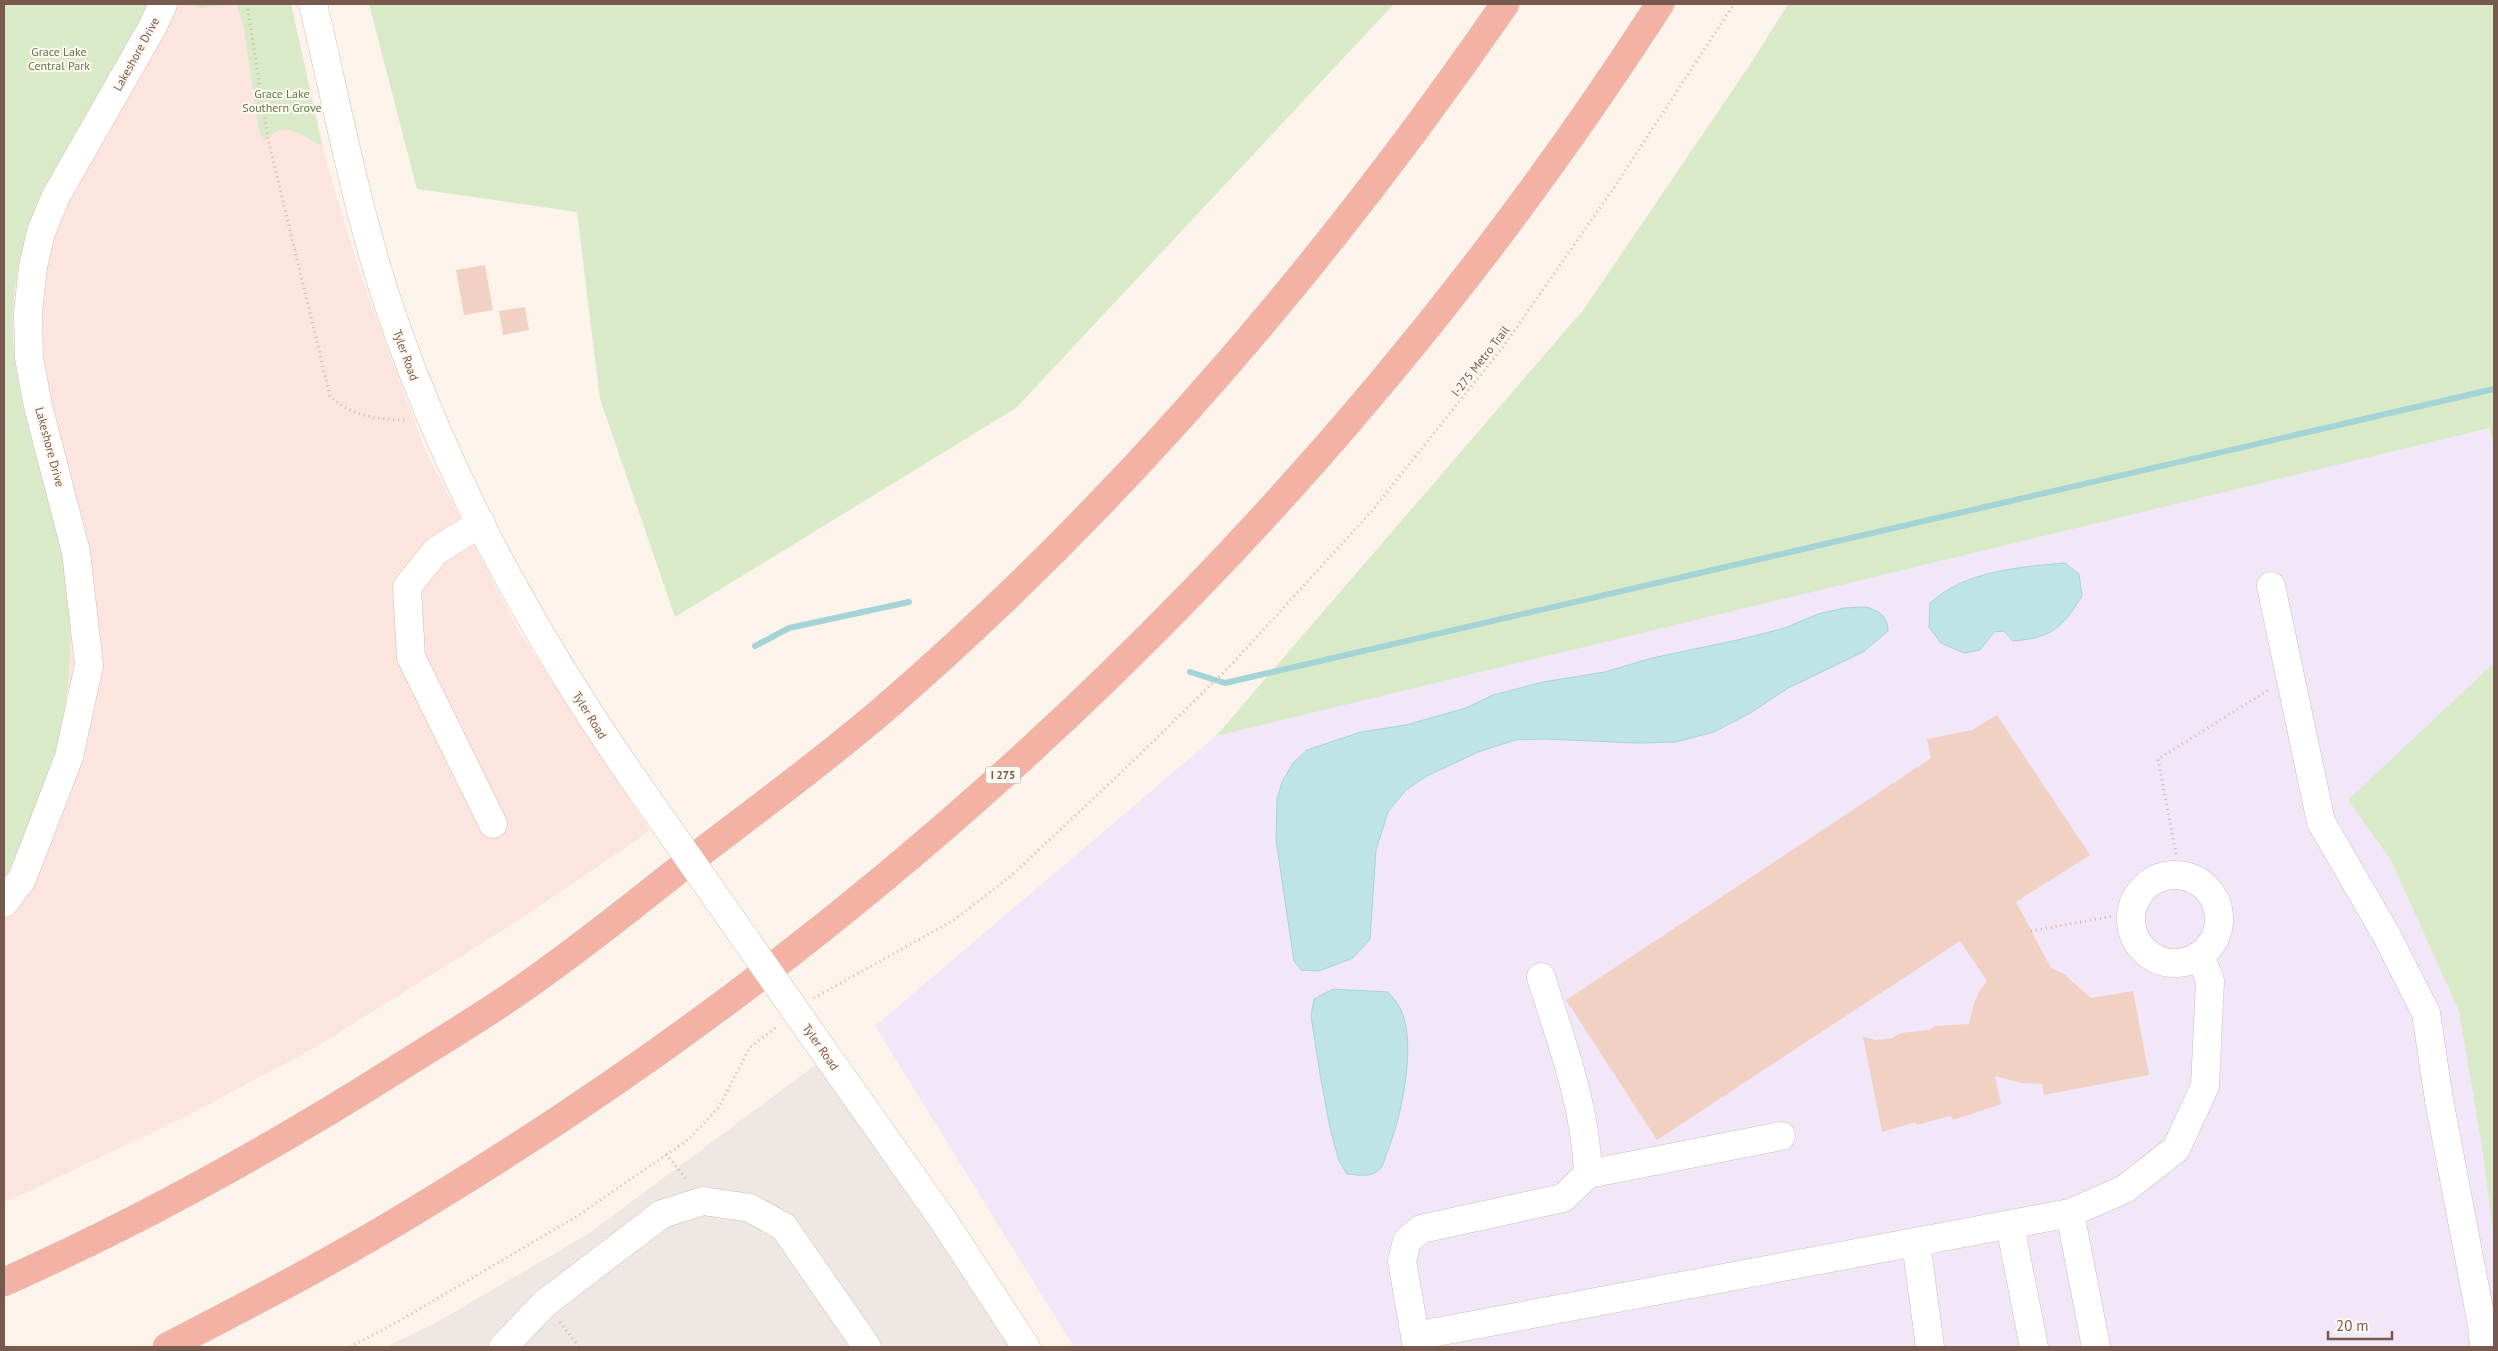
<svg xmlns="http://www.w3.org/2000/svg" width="2498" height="1351" viewBox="0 0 2498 1351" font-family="'PT Sans',sans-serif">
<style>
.commercial{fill:#fce5df}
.industrial{fill:#eee7e3}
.education{fill:#f1e7f9}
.green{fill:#d9eac9}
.water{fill:#bfe4e6;stroke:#a5d4d7}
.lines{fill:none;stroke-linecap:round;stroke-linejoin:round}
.stream{stroke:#a5d4d7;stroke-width:6}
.building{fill:#f1d1c3}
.minor-casing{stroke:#d1bdb3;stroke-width:29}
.highway-casing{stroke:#d9d1cd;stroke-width:29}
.path{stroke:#d7b4a5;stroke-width:3;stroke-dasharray:1 4;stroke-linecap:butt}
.minor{stroke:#fff;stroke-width:28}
.highway{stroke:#f4b2a4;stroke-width:28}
.minor-bridge-casing{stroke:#d1bdb3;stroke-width:29;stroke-linecap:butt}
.minor-bridge{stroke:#fff;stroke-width:28}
.labels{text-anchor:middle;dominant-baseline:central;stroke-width:4;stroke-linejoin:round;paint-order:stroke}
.shield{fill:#fff8f1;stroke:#a0897f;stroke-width:1}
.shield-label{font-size:11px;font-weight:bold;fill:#77594e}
.park-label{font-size:12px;fill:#5b7c46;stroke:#fff8f1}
.street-label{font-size:12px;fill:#77594e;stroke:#fff8f1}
</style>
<rect width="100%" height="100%" fill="#fcf4eb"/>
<polygon class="commercial" points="4,4 291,4 328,168 362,279 426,452 517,628 650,831 516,922 316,1047 185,1117 4,1203"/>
<polygon class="industrial" points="818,1063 848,1103 1014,1347 386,1347 439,1321 588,1234"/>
<polygon class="education" points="2491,428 2494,452 2494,1347 1074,1347 875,1026 1223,730"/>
<g class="green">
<path d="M4,4H150L35,210C20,250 10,295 13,339C18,417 50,490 64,567C83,676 56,788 4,883Z"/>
<polygon points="187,4 229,4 201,8"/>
<path d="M237,4H291L322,146C310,140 290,125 277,131C272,134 269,138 264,141L259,131L244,30Z"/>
<polygon points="369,4 1394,4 1016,408 675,617 600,399 577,212 417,189"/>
<polygon points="1788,4 2494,4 2494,452 2490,428 1216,736 1584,309 1751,63"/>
<polygon points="2494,663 2494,1239 2482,1146 2459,1011 2391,860 2348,800"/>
</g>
<g class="water">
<path d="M2065,563L2079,574L2082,596C2062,628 2052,638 2013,641L2004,631L1994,632L1980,650L1964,653L1941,643L1929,627L1930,603C1965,571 2019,567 2065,563Z"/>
<path d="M1866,607C1879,611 1888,616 1888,631L1863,652L1788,688L1752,712L1714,732L1676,742L1637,743L1545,739L1515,740L1478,752L1427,776L1406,790L1388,812L1376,850L1370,939L1353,958L1319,971L1301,970L1294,961L1276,840L1277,799L1282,782L1293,763L1307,750L1361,732L1406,725L1466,708L1493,695L1543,682L1605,672L1652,658L1742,639L1785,628L1818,614L1844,608Z"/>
<path d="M1333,989L1388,992C1392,997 1397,1002 1400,1008C1418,1043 1401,1120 1386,1155C1385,1159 1383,1166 1380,1169C1371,1178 1359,1175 1347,1174L1339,1161L1330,1128L1320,1074L1311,1016L1314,999Z"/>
</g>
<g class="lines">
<g class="stream">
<polyline points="755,646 789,628 909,602"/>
<polyline points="1190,672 1225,683 2494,389"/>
</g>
</g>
<g class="building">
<polygon points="485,265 493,310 464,315 456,270"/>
<polygon points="525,307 529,330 503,335 499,311"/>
<polygon points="1997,715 2090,855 2016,902 2051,968 2064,974 2091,998 2133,991 2149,1075 2044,1095 2042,1084 2021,1083 1995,1076 2001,1104 1953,1120 1951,1116 1916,1125 1916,1122 1882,1132 1863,1037 1876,1040 1893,1038 1900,1033 1929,1030 1935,1026 1969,1024 1973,1006 1979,992 1987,981 1960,941 1657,1140 1566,1000 1931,758 1927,739 1972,730"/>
</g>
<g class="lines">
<defs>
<g id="minor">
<path d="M313,4C338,109 358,218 394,321C453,491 542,650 646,797"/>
<polyline points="481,523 436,551 407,587 411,657 493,824"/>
<polyline points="2271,586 2321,822 2387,936 2426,1013 2439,1100 2482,1325 2484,1347"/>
<circle cx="2175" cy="919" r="44"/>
<polyline points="4,903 22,879 69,757 89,665 76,552 38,406 29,357 28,312 33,267 41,232 56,196 153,26 163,4"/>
<path d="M1541,977C1561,1041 1586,1107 1588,1174"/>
<polyline points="811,1033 943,1220 1026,1347"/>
<polyline points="2070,1213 2096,1347"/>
<polyline points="2010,1225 2034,1347"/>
<polyline points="1916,1242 1930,1347"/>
<polyline points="1415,1336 2070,1213 2125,1189 2176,1149 2205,1086 2210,981 2200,955"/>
<polyline points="503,1347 545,1303 662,1214 703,1201 750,1208 784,1227 867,1347"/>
<polyline points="1417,1347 1402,1261 1407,1241 1421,1229 1563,1198 1588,1174 1781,1136"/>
</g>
<g id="highway">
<path d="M4,1282C141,1221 274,1147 400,1067C451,1035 503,1004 551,968C597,935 641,899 686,864C752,813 820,764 884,709C1121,504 1327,262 1505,4"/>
<path d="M167,1347C254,1302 342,1256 426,1204C921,904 1347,490 1660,4"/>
</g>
</defs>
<use href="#minor" class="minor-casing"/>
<use href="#highway" class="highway-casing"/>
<g class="path">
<path d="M247,4L268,139L330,396C352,417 378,419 407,420"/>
<polyline points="2176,854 2158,759 2270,689"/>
<polyline points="2031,931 2113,916"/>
<polyline points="814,998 954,920 1012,875 1128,766 1232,664 1371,512 1503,347 1615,186 1734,4"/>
<polyline points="666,1154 687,1180"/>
<polyline points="560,1322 579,1347"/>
<polyline points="350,1347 399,1321 579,1215 689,1139 719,1107 750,1047 778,1026"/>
</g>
<use href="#minor" class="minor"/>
<use href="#highway" class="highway"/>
<defs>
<polyline id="minor-bridge" points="646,797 811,1033"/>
</defs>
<use href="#minor-bridge" class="minor-bridge-casing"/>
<use href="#minor-bridge" class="minor-bridge"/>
</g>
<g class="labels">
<rect class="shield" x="985.5" y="766.5" width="35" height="17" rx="4"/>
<g class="shield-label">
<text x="1003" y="775">I 275</text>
</g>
<g class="park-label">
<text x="59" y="51">Grace Lake<tspan x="59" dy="14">Central Park</tspan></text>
<text x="282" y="93">Grace Lake<tspan x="282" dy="14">Southern Grove</tspan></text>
</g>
<g class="street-label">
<text transform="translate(136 54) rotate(-61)">Lakeshore Drive</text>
<text transform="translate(406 355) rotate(70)">Tyler Road</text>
<text transform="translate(1480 361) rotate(-52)">I-275 Metro Trail</text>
<text transform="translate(50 447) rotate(75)">Lakeshore Drive</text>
<text transform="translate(590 715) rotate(58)">Tyler Road</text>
<text transform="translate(821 1047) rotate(55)">Tyler Road</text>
</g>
</g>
<rect width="2498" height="1351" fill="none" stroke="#77594e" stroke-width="10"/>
<path d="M2328 1331v8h64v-8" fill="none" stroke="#77594e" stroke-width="2.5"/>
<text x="2336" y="1331" font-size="15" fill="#77594e" stroke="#fff8f1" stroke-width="4" paint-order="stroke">20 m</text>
</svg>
